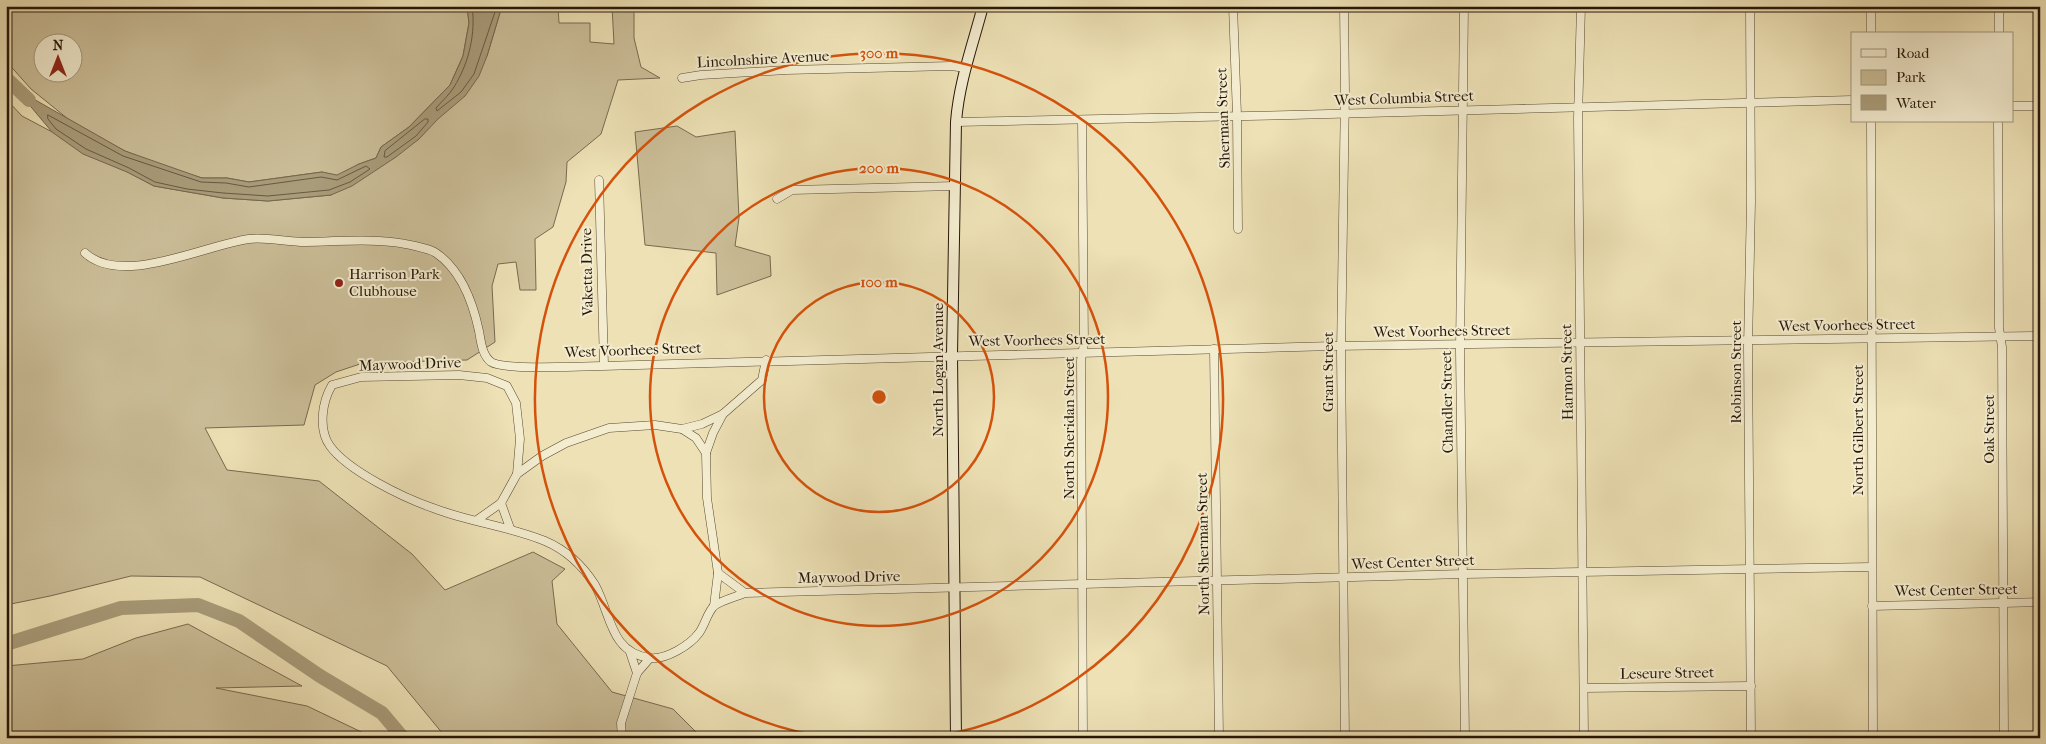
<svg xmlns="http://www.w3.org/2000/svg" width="2046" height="744" viewBox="0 0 2046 744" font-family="'IM FELL French Canon',serif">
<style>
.green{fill:#cbbe98;stroke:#786a50;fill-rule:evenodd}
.water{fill:#a99c7a;stroke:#75664c}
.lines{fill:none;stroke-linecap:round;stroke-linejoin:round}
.shore{stroke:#685941;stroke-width:1}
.river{stroke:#a99c7a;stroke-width:14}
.street-casing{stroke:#584933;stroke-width:9}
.secondary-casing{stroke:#261608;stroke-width:12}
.street{stroke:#f3eccf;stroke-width:8}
.secondary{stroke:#f3eccf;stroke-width:10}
.ring{fill:none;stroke:#d5520c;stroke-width:2.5}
.poi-dot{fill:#8f2418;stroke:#f3eccf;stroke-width:2}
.labels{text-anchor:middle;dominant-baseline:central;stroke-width:4;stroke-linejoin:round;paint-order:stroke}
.street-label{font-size:15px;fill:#261608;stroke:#f3eccf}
.poi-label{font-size:15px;fill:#261608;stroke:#f3eccf;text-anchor:start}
.centre{fill:#d5520c;stroke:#f3eccf;stroke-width:2.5}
.ring-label{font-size:15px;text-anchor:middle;font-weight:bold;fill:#d5520c;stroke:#f3eccf;stroke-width:4;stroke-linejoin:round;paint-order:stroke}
</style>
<rect width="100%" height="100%" fill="#ede1b5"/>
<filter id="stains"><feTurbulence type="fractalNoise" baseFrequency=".004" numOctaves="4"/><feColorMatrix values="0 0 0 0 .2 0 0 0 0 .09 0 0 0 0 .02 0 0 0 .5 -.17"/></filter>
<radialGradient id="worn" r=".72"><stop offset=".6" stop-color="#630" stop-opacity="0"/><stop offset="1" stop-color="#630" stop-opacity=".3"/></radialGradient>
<g class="green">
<path d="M6,6H467L469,23L463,56L450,85L409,127L381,147L376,158L359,164L337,176L322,172L249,182L227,178H202L166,167L125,151L73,123L31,89L6,61ZM42,42H72V72H42Z"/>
<polygon points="502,6 558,6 559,23 590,23 590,42 614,44 612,6 634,6 634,38 641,67 660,78 618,80 601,134 567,162 566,182 553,227 535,239 536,290 520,290 516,262 498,264 492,286 495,342 467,360 363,363 336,372 315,385 304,425 205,428 227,470 319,481 412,554 445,590 533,552 565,569 552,581 557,624 612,692 673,709 702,738 444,738 443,734 387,666 200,577 131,576 50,596 6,605 6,99 22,116 154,186 223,198 268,201 331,195 419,139 487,56"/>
<polygon points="677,126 696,137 735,131 739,218 735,246 770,256 771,276 717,295 716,253 645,245 635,132"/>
<polygon points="188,624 302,686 216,688 307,706 374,738 6,738 6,666 83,659 136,638"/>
</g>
<polygon class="water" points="467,6 502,6 487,56 479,76 465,96 438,119 419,139 396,157 352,186 331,195 268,201 223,198 154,186 127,172 83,154 52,132 16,89 125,151 202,178 227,178 249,182 322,172 337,175 359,164 376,158 381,147 409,127 450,85 463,56 469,23"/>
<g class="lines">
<g class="shore">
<path d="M472,6C476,33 469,63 454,87C450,94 442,101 436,108L437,111L461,92L474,74L497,6"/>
<polygon points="48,115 123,156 201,182 226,183 249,187 321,177 337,180 366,166 370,169 350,182 329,190 268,196 223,193 187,189 155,182 129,168 86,149 56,129 48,119"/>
<polygon points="425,119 428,119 428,122 416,136 387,157 384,157 385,151"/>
</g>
<g class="river">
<polyline points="6,78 29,100"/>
<polyline points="6,644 121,608 198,605 239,621 320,676 382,713 403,738"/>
</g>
<defs>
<g id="street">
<polyline points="1233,6 1237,115 1238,229"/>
<polyline points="1344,6 1345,93 1341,353 1345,738"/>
<polyline points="1464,6 1460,351 1465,738"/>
<polyline points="1581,6 1578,118 1584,738"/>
<polyline points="1750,6 1751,202 1748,347 1751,738"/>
<polyline points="1871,34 1871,6"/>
<polyline points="1999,34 1999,6"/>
<polyline points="682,78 701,75 786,70 951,66 966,68"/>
<polyline points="2012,106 2040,106"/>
<polyline points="1082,120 1084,344 1081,360 1083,738"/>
<polyline points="1871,121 1873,738"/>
<polyline points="1998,121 1999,328 2002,347 2004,738"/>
<polyline points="956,122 1291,115 1852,100"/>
<polyline points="599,180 604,365"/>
<polyline points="777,199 792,190 955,186"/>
<path d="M85,253C122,287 205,245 249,239C267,237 287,242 305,242C334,242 363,238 392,242C402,243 429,248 436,253C461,270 473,303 479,331C481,342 482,355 491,362C502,369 551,367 566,367L1333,346L2040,336"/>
<polyline points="1214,349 1219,738"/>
<polyline points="682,429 696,438 706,453 707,498 718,573 745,593"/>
<polyline points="706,453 713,433 723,414"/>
<path d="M517,474L520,439L516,403L507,386L487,378L459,375L361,377L332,385C322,402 318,429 330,446C348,471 404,498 433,508C469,522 508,526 545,541C566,550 583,566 595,585C611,614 610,653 650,658C666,660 690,645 699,633C705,625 707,613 714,606C720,601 738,596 745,593L1464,574L1872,567"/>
<polyline points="501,503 510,528"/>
<polyline points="477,520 501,503 517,474 542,456 566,443 609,428 655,425 682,429 702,424 723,414 762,380 766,360"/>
<polyline points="714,606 718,573"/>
<polyline points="1872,606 2040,602"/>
<polyline points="630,652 637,673"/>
<polyline points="1584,688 1751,686"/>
<polyline points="622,738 621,723 637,673 650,658"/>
</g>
<path id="secondary" d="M956,738L952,355L956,122C959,82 973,44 983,6"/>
</defs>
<use href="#street" class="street-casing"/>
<use href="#secondary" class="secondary-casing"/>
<use href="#street" class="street"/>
<use href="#secondary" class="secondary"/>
</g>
<g class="ring">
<circle cx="879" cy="397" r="115"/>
<circle cx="879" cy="397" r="229"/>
<path d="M831 738A344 344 0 1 1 927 738"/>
</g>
<circle class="poi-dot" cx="339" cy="283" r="5"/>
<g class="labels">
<g class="street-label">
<text transform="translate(763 59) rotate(-3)">Lincolnshire Avenue</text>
<text transform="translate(1404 98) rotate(-2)">West Columbia Street</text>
<text transform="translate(1223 118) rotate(-92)">Sherman Street</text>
<text transform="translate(587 272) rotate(-91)">Vaketta Drive</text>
<text transform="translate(1847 325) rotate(-1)">West Voorhees Street</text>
<text transform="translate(1442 331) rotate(-1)">West Voorhees Street</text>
<text transform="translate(1037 340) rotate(-1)">West Voorhees Street</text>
<text transform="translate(633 350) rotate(-2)">West Voorhees Street</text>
<text transform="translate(410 364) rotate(-2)">Maywood Drive</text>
<text transform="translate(938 370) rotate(-90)">North Logan Avenue</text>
<text transform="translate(1328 372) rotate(-90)">Grant Street</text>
<text transform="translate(1567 372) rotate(-91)">Harmon Street</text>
<text transform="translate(1736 372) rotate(-90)">Robinson Street</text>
<text transform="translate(1447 402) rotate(-91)">Chandler Street</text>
<text transform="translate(1069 428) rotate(-90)">North Sheridan Street</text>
<text transform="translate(1989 429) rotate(-90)">Oak Street</text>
<text transform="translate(1858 430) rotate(-90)">North Gilbert Street</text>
<text transform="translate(1203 544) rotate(-91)">North Sherman Street</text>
<text transform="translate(1413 562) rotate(-2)">West Center Street</text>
<text transform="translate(849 577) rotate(-1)">Maywood Drive</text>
<text transform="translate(1956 590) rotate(-1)">West Center Street</text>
<text transform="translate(1667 673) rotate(-1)">Leseure Street</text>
</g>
<g class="poi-label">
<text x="349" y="274">Harrison Park<tspan x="349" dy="17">Clubhouse</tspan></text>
</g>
</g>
<circle cx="879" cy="397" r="8" class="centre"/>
<g class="ring-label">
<text x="879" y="58">300 m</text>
<text x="879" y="173">200 m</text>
<text x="879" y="287">100 m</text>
</g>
<rect width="2046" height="744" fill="none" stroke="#ede1b5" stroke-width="25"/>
<rect x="8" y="8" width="2031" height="729" fill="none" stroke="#261608" stroke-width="2.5"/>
<rect x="12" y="12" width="2021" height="719" fill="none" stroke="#261608"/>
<rect x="1851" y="32" width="162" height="90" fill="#f3eccf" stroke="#a1967f"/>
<rect x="1861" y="49" width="25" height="8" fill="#f3eccf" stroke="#a1967f"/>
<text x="1896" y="58" font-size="15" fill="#261608">Road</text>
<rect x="1861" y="70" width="25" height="15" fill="#cbbe98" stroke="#a1967f"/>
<text x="1896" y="82" font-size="15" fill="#261608">Park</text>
<rect x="1861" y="95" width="25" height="15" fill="#a99c7a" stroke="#a1967f"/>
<text x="1896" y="108" font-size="15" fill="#261608">Water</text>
<g transform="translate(58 58)"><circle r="24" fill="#f3eccf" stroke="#a1967f"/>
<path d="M0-4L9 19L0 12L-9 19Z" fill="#8f2418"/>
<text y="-8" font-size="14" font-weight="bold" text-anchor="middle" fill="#261608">N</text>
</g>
<rect width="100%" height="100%" filter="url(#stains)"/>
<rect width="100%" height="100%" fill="url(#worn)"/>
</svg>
